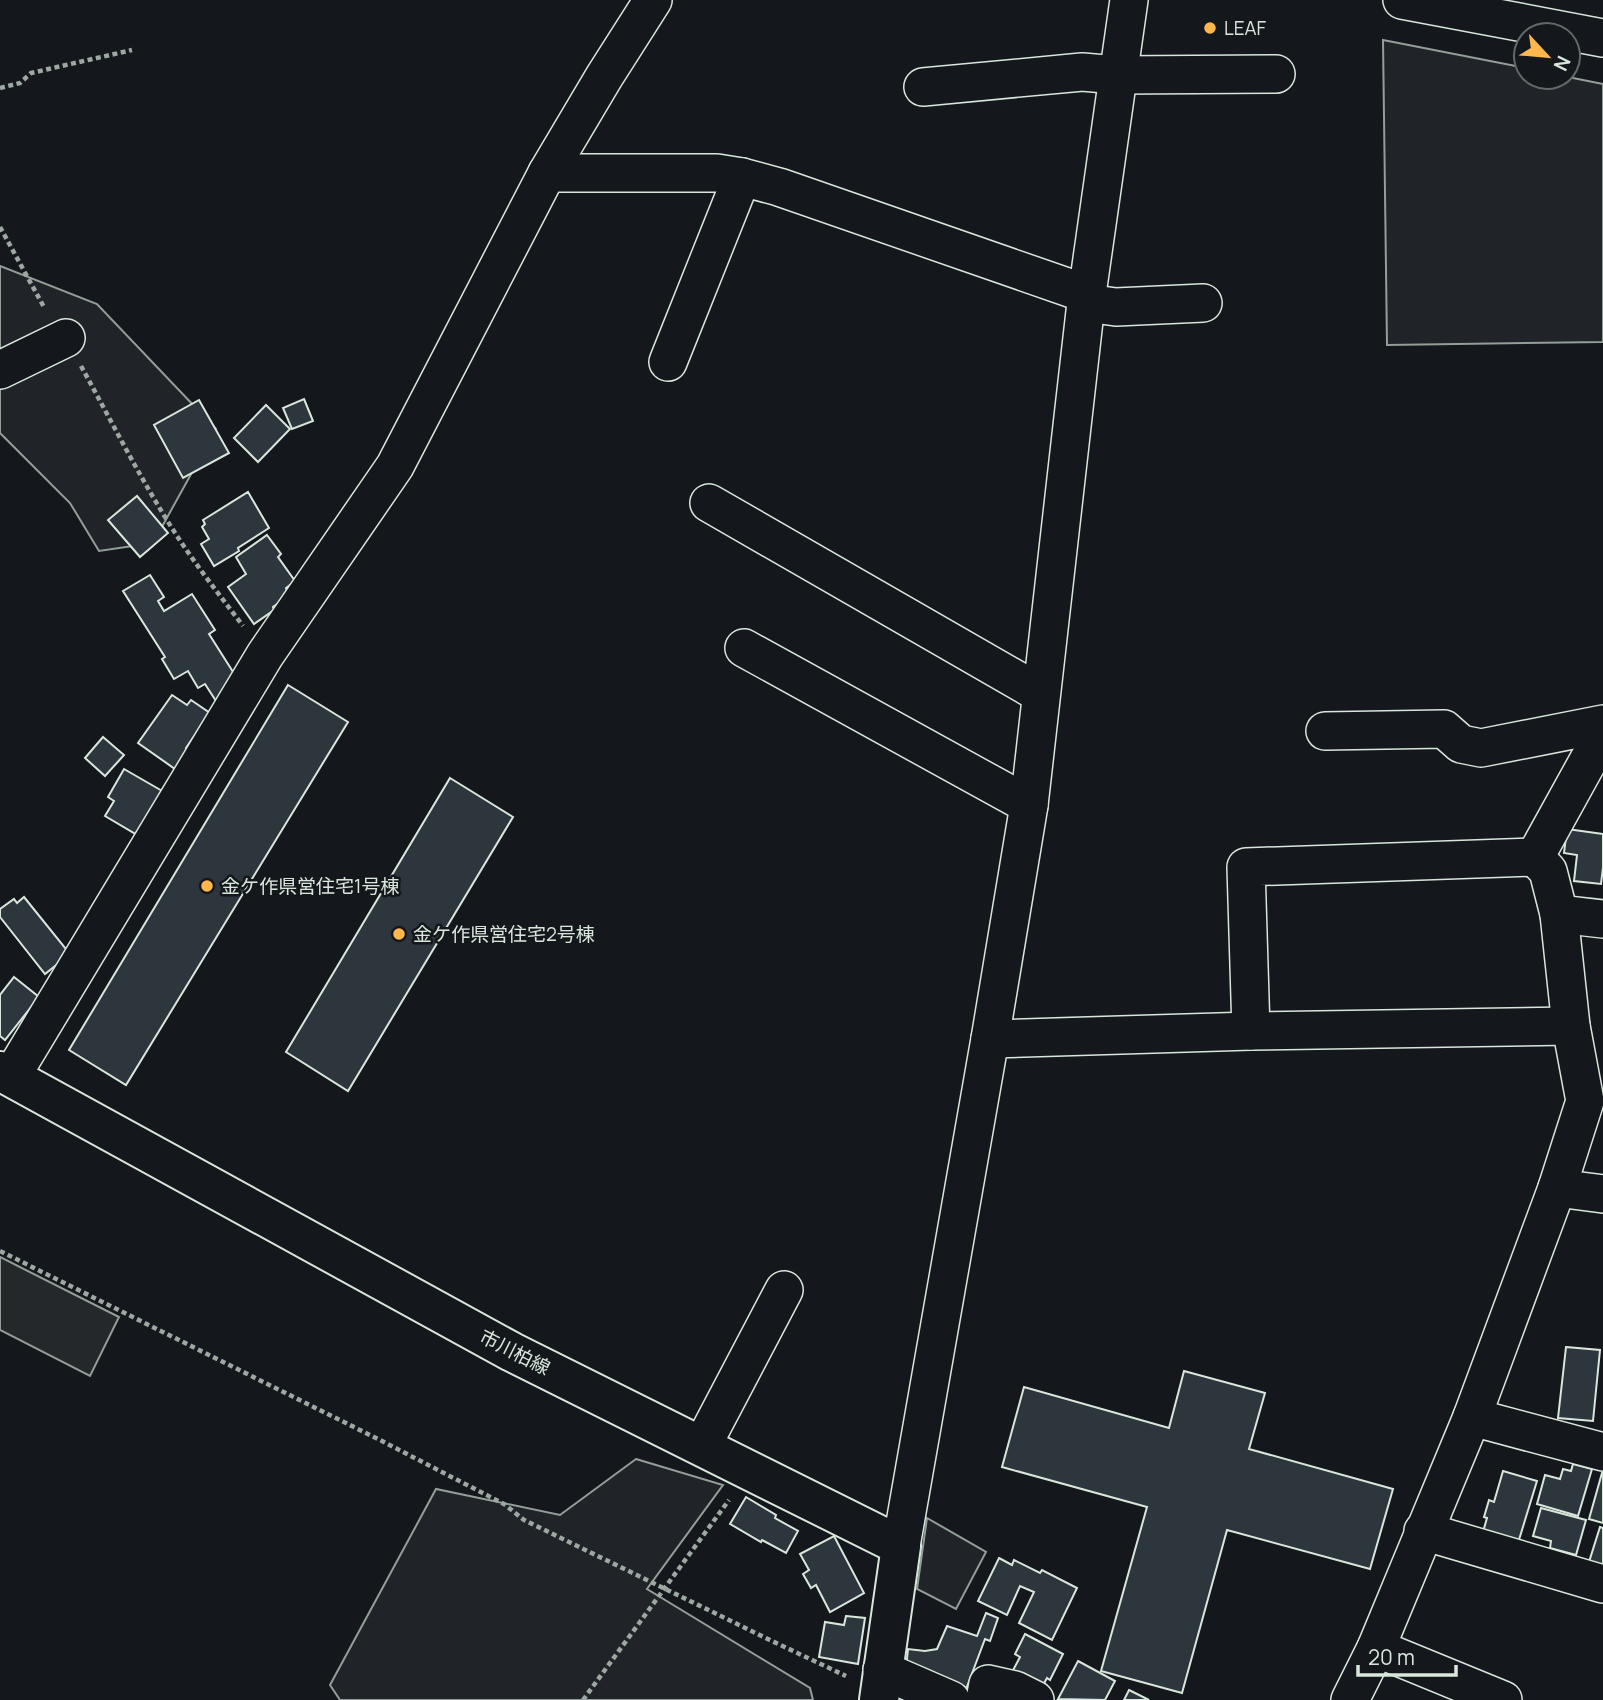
<svg xmlns="http://www.w3.org/2000/svg" width="1603" height="1700" viewBox="0 0 1603 1700" font-family="Manrope,'Noto Sans JP',sans-serif">
<style>
.green{fill:#202428;stroke:#939e99;stroke-width:2}
.parking{fill:#24282b;stroke:#939e99;stroke-width:2}
.building{fill:#2c363c;stroke:#d8e6dc;stroke-width:2}
.lines{fill:none;stroke-linecap:round;stroke-linejoin:round}
.minor-casing{stroke:#d8e6dc;stroke-width:40}
.major-casing{stroke:#d8e6dc;stroke-width:42}
.path{stroke:#9da8a2;stroke-width:4.5;stroke-dasharray:5 3.5;stroke-linecap:butt}
.minor{stroke:#14181c;stroke-width:37}
.major{stroke:#14181c;stroke-width:38}
.poi-dot{fill:#ffb74d;stroke:#14181c;stroke-width:2.5}
.labels{text-anchor:middle;dominant-baseline:central;stroke-width:5;stroke-linejoin:round;paint-order:stroke}
.poi-label{font-size:19px;fill:#d8e6dc;stroke:#14181c;text-anchor:start}
.street-label{font-size:19px;fill:#d8e6dc;stroke:#14181c}
</style>
<rect width="100%" height="100%" fill="#14181c"/>
<g class="green">
<polygon points="1383,40 1526,68 1526,77 1568,77 1603,84 1603,342 1387,345"/>
<polygon points="0,266 97,304 216,429 153,543 99,551 70,503 0,433"/>
<polygon points="636,1459 723,1485 647,1589 810,1688 813,1700 340,1700 330,1685 436,1489 560,1515"/>
<polygon points="927,1518 986,1552 956,1609 917,1589"/>
</g>
<polygon class="parking" points="0,1257 119,1317 90,1376 0,1330"/>
<g class="building">
<polygon points="304,399 313,421 292,429 283,408"/>
<polygon points="199,400 229,453 183,478 154,425"/>
<polygon points="266,405 290,429 258,462 234,438"/>
<polygon points="248,492 269,528 238,548 239,551 214,566 201,544 209,539 202,527 205,524 203,520"/>
<polygon points="137,496 168,533 140,557 108,520"/>
<polygon points="267,535 281,554 278,557 295,581 286,588 287,591 284,594 286,598 273,607 274,610 254,624 228,587 246,574 236,557"/>
<polygon points="150,575 164,597 158,601 164,611 192,594 215,630 209,634 235,675 218,704 205,684 198,688 188,671 174,679 162,659 165,657 123,591"/>
<polygon points="288,685 348,722 126,1085 69,1050"/>
<polygon points="172,695 187,705 191,700 210,713 186,748 189,750 175,769 138,743"/>
<polygon points="103,737 124,755 105,776 85,758"/>
<polygon points="124,769 164,792 139,836 105,816 114,801 108,797"/>
<polygon points="450,778 513,817 348,1091 286,1052"/>
<polygon points="1567,829 1603,834 1603,867 1601,884 1574,881 1577,855 1564,853"/>
<polygon points="24,897 70,954 45,974 0,917 0,909 14,899 17,903"/>
<polygon points="14,977 39,997 5,1040 0,1036 0,995"/>
<polygon points="1566,1347 1600,1350 1593,1421 1558,1418"/>
<polygon points="1184,1371 1265,1393 1249,1449 1393,1489 1370,1569 1227,1530 1182,1693 1101,1671 1147,1507 1002,1467 1024,1387 1169,1428"/>
<polygon points="1573,1464 1592,1469 1578,1516 1537,1504 1545,1475 1560,1479 1563,1469 1571,1471"/>
<polygon points="1503,1471 1537,1481 1518,1543 1483,1532 1487,1518 1484,1517 1489,1500 1494,1502"/>
<polygon points="1602,1473 1603,1473 1603,1523 1589,1519"/>
<polygon points="746,1497 776,1515 775,1518 798,1531 786,1553 762,1540 761,1542 730,1524"/>
<polygon points="1541,1508 1586,1520 1576,1555 1550,1548 1551,1541 1533,1536"/>
<polygon points="1600,1527 1603,1528 1603,1567 1589,1562"/>
<polygon points="834,1536 864,1593 830,1612 816,1585 811,1588 803,1574 809,1570 800,1554"/>
<polygon points="999,1558 1012,1565 1014,1560 1040,1573 1042,1570 1077,1588 1052,1640 1019,1623 1034,1592 1020,1586 1007,1615 978,1601"/>
<polygon points="986,1613 998,1618 990,1641 985,1639 965,1692 906,1669 908,1649 925,1651 937,1649 947,1626 977,1636"/>
<polygon points="846,1616 865,1618 858,1664 819,1657 825,1622 844,1625"/>
<polygon points="1025,1634 1063,1654 1050,1680 1047,1678 1041,1689 1011,1674 1020,1657 1015,1654"/>
<polygon points="1078,1661 1115,1681 1105,1700 1058,1699"/>
<polygon points="1129,1690 1149,1700 1124,1700"/>
</g>
<g class="lines">
<defs>
<g id="minor">
<polyline points="1402,0 1603,38"/>
<polyline points="923,87 1082,72 1118,75 1276,74"/>
<polyline points="547,173 717,173 742,177 779,187 1087,294"/>
<polyline points="1086,303 1116,307 1203,303"/>
<polyline points="668,362 742,177"/>
<polyline points="0,370 66,338"/>
<polyline points="709,503 1041,694"/>
<polyline points="744,648 1029,805"/>
<polyline points="1325,731 1444,729 1461,744 1481,748 1603,724"/>
<polyline points="1559,914 1603,919"/>
<polyline points="1251,1031 1246,867 1535,857"/>
<polyline points="990,1039 1251,1031 1571,1026"/>
<polyline points="11,1077 265,655 395,466 547,173 604,77 653,0"/>
<polyline points="1557,1188 1603,1194"/>
<polyline points="1472,1417 1603,1452"/>
<polyline points="702,1446 784,1290"/>
<polyline points="1423,1531 1603,1584"/>
<polyline points="901,1546 990,1039 1029,805 1087,294 1129,0"/>
<polyline points="1376,1648 1503,1700"/>
<polyline points="882,1670 951,1700"/>
<polyline points="985,1700 988,1684 1015,1690 1035,1700"/>
<polyline points="1350,1700 1376,1648 1472,1417 1557,1188 1585,1101 1571,1026 1559,914 1548,871 1535,857 1603,734"/>
</g>
<polyline id="major" points="0,1071 512,1352 901,1546 879,1700"/>
</defs>
<use href="#minor" class="minor-casing"/>
<use href="#major" class="major-casing"/>
<g class="path">
<polyline points="0,88 20,83 31,73 132,50"/>
<polyline points="0,227 45,309"/>
<path d="M81,366C113,424 143,484 179,539C199,569 221,597 243,626"/>
<polyline points="0,1251 376,1438 504,1504 524,1520 772,1641 846,1676"/>
<polyline points="583,1700 729,1500"/>
</g>
<use href="#minor" class="minor"/>
<use href="#major" class="major"/>
</g>
<g class="poi-dot">
<circle cx="1210" cy="28" r="7"/>
<circle cx="207" cy="886" r="7"/>
<circle cx="399" cy="934" r="7"/>
</g>
<g class="labels">
<g class="poi-label">
<text x="1224" y="28">LEAF</text>
<text x="221" y="886">金ケ作県営住宅1号棟</text>
<text x="413" y="934">金ケ作県営住宅2号棟</text>
</g>
<g class="street-label">
<text transform="translate(515 1352) rotate(27)">市川柏線</text>
</g>
</g>
<g transform="translate(1547 56) rotate(116)"><circle r="33" fill="#14181c" stroke="#626a69" stroke-width="2"/>
<path d="M0-5L12 26L0 18L-12 26Z" fill="#ffb74d"/>
<text y="-10" font-size="19" font-weight="bold" text-anchor="middle" fill="#d8e6dc">N</text>
</g>
<path d="M1358 1665v10h98v-10" fill="none" stroke="#d8e6dc" stroke-width="3.5"/>
<text x="1368" y="1665" font-size="21" fill="#d8e6dc" stroke="#14181c" stroke-width="5" paint-order="stroke">20 m</text>
</svg>
